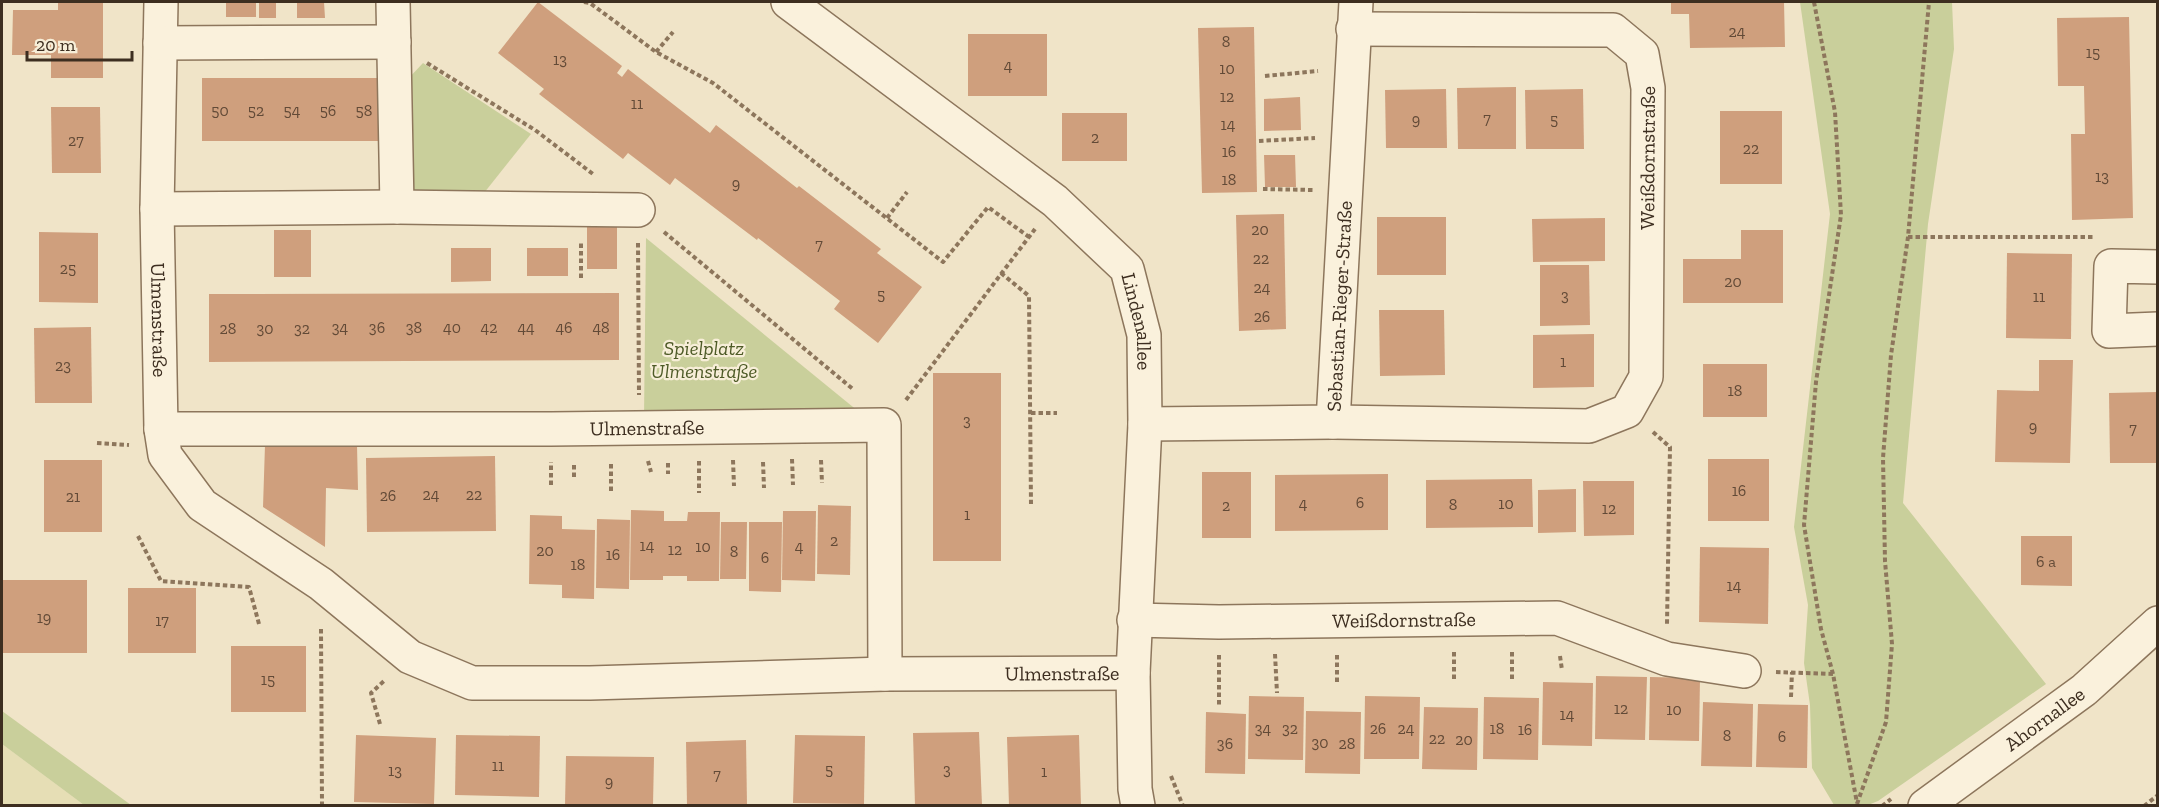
<svg xmlns="http://www.w3.org/2000/svg" width="2159" height="807" viewBox="0 0 2159 807" font-family="'Zilla Slab',serif">
<style>
.farmland{fill:#e6deb5}
.green{fill:#c9cf9b}
.building{fill:#cf9f7d}
.lines{fill:none;stroke-linecap:round;stroke-linejoin:round}
.minor-casing{stroke:#8d765c;stroke-width:36}
.path{stroke:#8d765c;stroke-width:4;stroke-dasharray:4.5 3;stroke-linecap:butt}
.minor{stroke:#faf1dc;stroke-width:33}
.labels{text-anchor:middle;dominant-baseline:central;stroke-width:4.5;stroke-linejoin:round;paint-order:stroke}
.number-label{font-size:16px;fill:#624a37}
.street-label{font-size:20px;fill:#3d2e20;stroke:#f7eed8}
.park-label{font-size:20px;font-style:italic;fill:#4d5a26;stroke:#f7eed8}
</style>
<rect width="100%" height="100%" fill="#f0e4c8"/>
<polygon class="farmland" points="2,744 84,805 2,805"/>
<g class="green">
<polygon points="1800,2 1952,2 1954,49 1928,224 1903,503 2046,684 1878,801 1868,805 1834,805 1812,768 1810,705 1804,663 1808,605 1794,527 1830,214"/>
<polygon points="423,63 531,134 484,193 411,192 407,80"/>
<polygon points="646,238 864,416 644,418"/>
<polygon points="2,711 131,805 84,805 2,744"/>
</g>
<g class="building">
<polygon points="58,2 103,2 103,78 51,78 51,55 12,55 13,10 58,10"/>
<rect x="226" y="2" width="30" height="15"/>
<rect x="259" y="2" width="17" height="16"/>
<polygon points="297,2 324,2 325,18 297,18"/>
<polygon points="538,2 622,66 617,73 622,77 628,69 710,133 716,125 797,188 799,186 881,249 877,253 922,287 878,343 834,309 840,301 758,238 757,240 675,178 670,185 628,153 623,159 539,94 544,89 498,53"/>
<polygon points="1671,2 1784,2 1785,47 1690,48 1689,14 1671,14"/>
<polygon points="2129,17 2133,218 2072,220 2071,134 2085,134 2084,86 2058,86 2057,18"/>
<polygon points="1254,27 1257,192 1202,193 1198,28"/>
<rect x="968" y="34" width="79" height="62"/>
<rect x="202" y="78" width="180" height="63"/>
<polygon points="1516,87 1516,149 1458,149 1457,88"/>
<polygon points="1446,89 1447,148 1386,148 1385,90"/>
<polygon points="1583,89 1584,149 1526,149 1525,90"/>
<polygon points="1300,97 1301,130 1264,131 1264,99"/>
<polygon points="51,107 100,107 101,173 52,173"/>
<rect x="1720" y="111" width="62" height="73"/>
<rect x="1062" y="113" width="65" height="48"/>
<polygon points="1264,155 1295,155 1296,187 1265,187"/>
<polygon points="1284,214 1286,329 1239,331 1236,215"/>
<rect x="1377" y="217" width="69" height="58"/>
<polygon points="1605,218 1605,261 1533,262 1532,219"/>
<rect x="587" y="222" width="30" height="47"/>
<rect x="274" y="230" width="37" height="47"/>
<polygon points="1741,230 1783,230 1783,303 1683,303 1683,259 1741,259"/>
<polygon points="39,232 98,233 98,303 39,302"/>
<polygon points="451,248 491,248 491,281 451,282"/>
<rect x="527" y="248" width="41" height="28"/>
<polygon points="2007,253 2072,254 2071,339 2006,338"/>
<polygon points="1540,265 1589,265 1590,325 1540,326"/>
<polygon points="619,293 619,360 209,362 209,294"/>
<polygon points="1379,310 1444,310 1445,375 1380,376"/>
<polygon points="91,327 92,403 35,403 34,328"/>
<polygon points="1594,334 1594,387 1533,388 1533,335"/>
<polygon points="2039,360 2073,360 2070,463 1995,462 1997,390 2039,391"/>
<rect x="1703" y="364" width="64" height="53"/>
<rect x="933" y="373" width="68" height="188"/>
<polygon points="2158,392 2158,463 2110,463 2109,393"/>
<polygon points="265,445 357,445 358,490 326,488 325,547 263,507"/>
<polygon points="495,456 496,531 367,532 366,458"/>
<rect x="1708" y="459" width="61" height="62"/>
<rect x="44" y="460" width="58" height="72"/>
<rect x="1202" y="472" width="49" height="66"/>
<polygon points="1388,474 1388,530 1275,531 1275,475"/>
<polygon points="1532,479 1533,527 1426,528 1426,480"/>
<polygon points="1583,481 1634,481 1634,535 1584,536"/>
<polygon points="1576,489 1576,532 1538,533 1538,490"/>
<polygon points="818,505 851,506 850,575 817,574"/>
<polygon points="631,510 664,511 664,521 687,521 688,512 720,512 719,581 687,581 687,576 663,576 663,580 630,580"/>
<polygon points="783,511 816,511 815,581 782,580"/>
<polygon points="530,515 562,516 562,529 595,530 594,599 562,598 562,585 529,584"/>
<polygon points="597,519 630,520 629,589 596,588"/>
<polygon points="721,522 747,522 746,579 720,579"/>
<polygon points="749,522 782,522 781,592 749,591"/>
<polygon points="2021,536 2072,536 2072,586 2021,585"/>
<polygon points="1700,547 1769,548 1768,624 1699,622"/>
<rect x="2" y="580" width="85" height="73"/>
<rect x="128" y="588" width="68" height="65"/>
<rect x="231" y="646" width="75" height="66"/>
<polygon points="1596,676 1647,677 1645,740 1595,739"/>
<polygon points="1650,677 1700,678 1699,741 1649,740"/>
<polygon points="1543,682 1593,683 1592,746 1542,745"/>
<polygon points="1249,696 1304,697 1303,760 1248,759"/>
<polygon points="1365,696 1420,697 1419,759 1364,759"/>
<polygon points="1484,697 1539,698 1538,760 1483,759"/>
<polygon points="1703,702 1753,704 1752,767 1701,766"/>
<polygon points="1758,704 1808,705 1807,768 1756,767"/>
<polygon points="1424,707 1478,708 1477,770 1422,769"/>
<polygon points="1306,711 1361,712 1360,774 1305,773"/>
<polygon points="1206,712 1246,714 1245,774 1205,773"/>
<polygon points="979,732 982,805 915,806 913,733"/>
<polygon points="356,735 436,738 434,804 354,802"/>
<polygon points="456,735 540,736 539,797 455,795"/>
<polygon points="795,735 865,736 864,804 793,803"/>
<polygon points="1079,735 1081,806 1009,806 1007,737"/>
<polygon points="746,740 747,805 687,806 686,742"/>
<polygon points="566,756 654,757 653,806 565,806"/>
</g>
<g class="lines">
<defs>
<g id="minor">
<path id="s1" d="M161,2L157,209L161,429L165,455L202,505L321,584L410,657L472,683H590L885,674L1133,673"/>
<polyline points="393,2 397,207"/>
<path id="s2" d="M788,2L1055,201L1127,269L1144,335L1145,424L1133,673L1135,789L1138,806"/>
<polyline points="160,43 394,42"/>
<polyline points="157,209 397,207 638,210"/>
<polyline points="2158,267 2111,266 2109,331 2158,329"/>
<path id="s3" d="M1333,422L1589,426L1627,411L1646,377L1648,88L1642,54L1613,30L1353,29"/>
<path id="s4" d="M1145,424L1333,422L1356,2"/>
<path id="s5" d="M161,429H551L884,425L885,674"/>
<path id="s6" d="M1134,620L1219,622L1557,618L1667,659L1744,671"/>
<path id="s7" d="M1925,806L2084,690L2158,623"/>
</g>
</defs>
<use href="#minor" class="minor-casing"/>
<g class="path">
<polyline points="584,2 590,3 656,52 713,83 943,262 988,207 1029,237"/>
<polyline points="1814,2 1835,112 1841,215 1816,382 1804,525 1821,629 1833,674"/>
<polyline points="656,52 673,32"/>
<polyline points="427,63 535,130 593,174"/>
<polyline points="1265,76 1318,71"/>
<polyline points="1259,141 1315,138"/>
<polyline points="1263,189 1313,190"/>
<polyline points="887,218 907,192"/>
<polyline points="664,232 854,390"/>
<polyline points="1908,237 2093,237"/>
<polyline points="638,243 639,395"/>
<polyline points="1001,273 1029,296 1031,504"/>
<polyline points="581,278 581,243"/>
<polyline points="906,400 1035,229"/>
<polyline points="1031,413 1057,413"/>
<polyline points="1653,432 1670,447 1667,624"/>
<polyline points="97,443 129,445"/>
<polyline points="792,459 793,485"/>
<polyline points="733,460 734,486"/>
<polyline points="821,460 822,483"/>
<polyline points="648,461 651,472"/>
<polyline points="699,461 699,493"/>
<polyline points="763,462 764,488"/>
<polyline points="668,463 668,474"/>
<polyline points="574,477 574,463"/>
<polyline points="551,485 551,462"/>
<polyline points="611,491 611,462"/>
<polyline points="138,536 161,581 249,587 259,624"/>
<polyline points="321,629 322,806"/>
<polyline points="1454,652 1454,681"/>
<polyline points="1512,652 1512,679"/>
<polyline points="1275,654 1277,693"/>
<polyline points="1219,655 1219,705"/>
<polyline points="1337,655 1337,684"/>
<polyline points="1560,656 1562,670"/>
<polyline points="1776,672 1833,674 1857,803"/>
<polyline points="1791,697 1792,672"/>
<polyline points="380,724 371,693 384,681"/>
<polyline points="1171,776 1183,806"/>
<polyline points="1857,804 1886,722 1892,644 1885,561 1883,458 1891,355 1908,237 1929,2"/>
<polyline points="1882,806 1891,799"/>
<polyline points="2144,806 2158,795"/>
</g>
<use href="#minor" class="minor"/>
</g>
<g class="labels">
<g class="number-label">
<text x="1737" y="31">24</text>
<text x="1226" y="41">8</text>
<text x="2093" y="52">15</text>
<text x="560" y="59">13</text>
<text x="1008" y="65">4</text>
<text x="1227" y="68">10</text>
<text x="1227" y="96">12</text>
<text x="637" y="103">11</text>
<text x="220" y="110">50</text>
<text x="256" y="110">52</text>
<text x="292" y="110">54</text>
<text x="328" y="110">56</text>
<text x="364" y="110">58</text>
<text x="1487" y="118">7</text>
<text x="1416" y="119">9</text>
<text x="1554" y="119">5</text>
<text x="1228" y="124">14</text>
<text x="1095" y="137">2</text>
<text x="76" y="140">27</text>
<text x="1751" y="148">22</text>
<text x="1229" y="151">16</text>
<text x="2102" y="176">13</text>
<text x="1229" y="179">18</text>
<text x="736" y="183">9</text>
<text x="1260" y="229">20</text>
<text x="819" y="244">7</text>
<text x="1261" y="258">22</text>
<text x="68" y="268">25</text>
<text x="1733" y="281">20</text>
<text x="1262" y="287">24</text>
<text x="881" y="294">5</text>
<text x="1565" y="295">3</text>
<text x="2039" y="296">11</text>
<text x="1262" y="316">26</text>
<text x="340" y="327">34</text>
<text x="377" y="327">36</text>
<text x="414" y="327">38</text>
<text x="452" y="327">40</text>
<text x="489" y="327">42</text>
<text x="526" y="327">44</text>
<text x="564" y="327">46</text>
<text x="601" y="327">48</text>
<text x="228" y="328">28</text>
<text x="265" y="328">30</text>
<text x="302" y="328">32</text>
<text x="1563" y="361">1</text>
<text x="63" y="365">23</text>
<text x="1735" y="390">18</text>
<text x="967" y="420">3</text>
<text x="2033" y="426">9</text>
<text x="2133" y="428">7</text>
<text x="1739" y="490">16</text>
<text x="431" y="494">24</text>
<text x="474" y="494">22</text>
<text x="388" y="495">26</text>
<text x="73" y="496">21</text>
<text x="1360" y="502">6</text>
<text x="1303" y="503">4</text>
<text x="1506" y="503">10</text>
<text x="1453" y="504">8</text>
<text x="1226" y="505">2</text>
<text x="1609" y="508">12</text>
<text x="967" y="514">1</text>
<text x="834" y="540">2</text>
<text x="647" y="545">14</text>
<text x="703" y="546">10</text>
<text x="799" y="546">4</text>
<text x="675" y="549">12</text>
<text x="545" y="550">20</text>
<text x="734" y="551">8</text>
<text x="613" y="554">16</text>
<text x="765" y="557">6</text>
<text x="2046" y="561">6 a</text>
<text x="578" y="564">18</text>
<text x="1734" y="585">14</text>
<text x="44" y="617">19</text>
<text x="162" y="620">17</text>
<text x="268" y="679">15</text>
<text x="1621" y="708">12</text>
<text x="1674" y="709">10</text>
<text x="1567" y="714">14</text>
<text x="1263" y="728">34</text>
<text x="1290" y="728">32</text>
<text x="1378" y="728">26</text>
<text x="1406" y="728">24</text>
<text x="1497" y="728">18</text>
<text x="1525" y="729">16</text>
<text x="1727" y="735">8</text>
<text x="1782" y="736">6</text>
<text x="1437" y="738">22</text>
<text x="1464" y="739">20</text>
<text x="1320" y="742">30</text>
<text x="1225" y="743">36</text>
<text x="1347" y="743">28</text>
<text x="498" y="765">11</text>
<text x="829" y="769">5</text>
<text x="947" y="769">3</text>
<text x="395" y="770">13</text>
<text x="1044" y="771">1</text>
<text x="717" y="774">7</text>
<text x="609" y="781">9</text>
</g>
<g class="street-label">
<text stroke="none"><textPath href="#s3" startOffset="555">Weißdornstraße</textPath></text>
<text stroke="none"><textPath href="#s4" startOffset="304">Sebastian-Rieger-Straße</textPath></text>
<text stroke="none"><textPath href="#s1" startOffset="318">Ulmenstraße</textPath></text>
<text stroke="none"><textPath href="#s2" startOffset="486">Lindenallee</textPath></text>
<text stroke="none"><textPath href="#s5" startOffset="486">Ulmenstraße</textPath></text>
<text stroke="none"><textPath href="#s6" startOffset="270">Weißdornstraße</textPath></text>
<text stroke="none"><textPath href="#s1" startOffset="1431">Ulmenstraße</textPath></text>
<text stroke="none"><textPath href="#s7" startOffset="148">Ahornallee</textPath></text>
</g>
<g class="park-label">
<text x="704" y="348">Spielplatz<tspan x="704" dy="23">Ulmenstraße</tspan></text>
</g>
</g>
<rect width="2159" height="807" fill="none" stroke="#3d2e20" stroke-width="6"/>
<path d="M27 51v9h105v-9" fill="none" stroke="#3d2e20" stroke-width="3"/>
<text x="36" y="51" font-size="18" fill="#3d2e20" stroke="#f7eed8" stroke-width="4.5" paint-order="stroke">20 m</text>
</svg>
